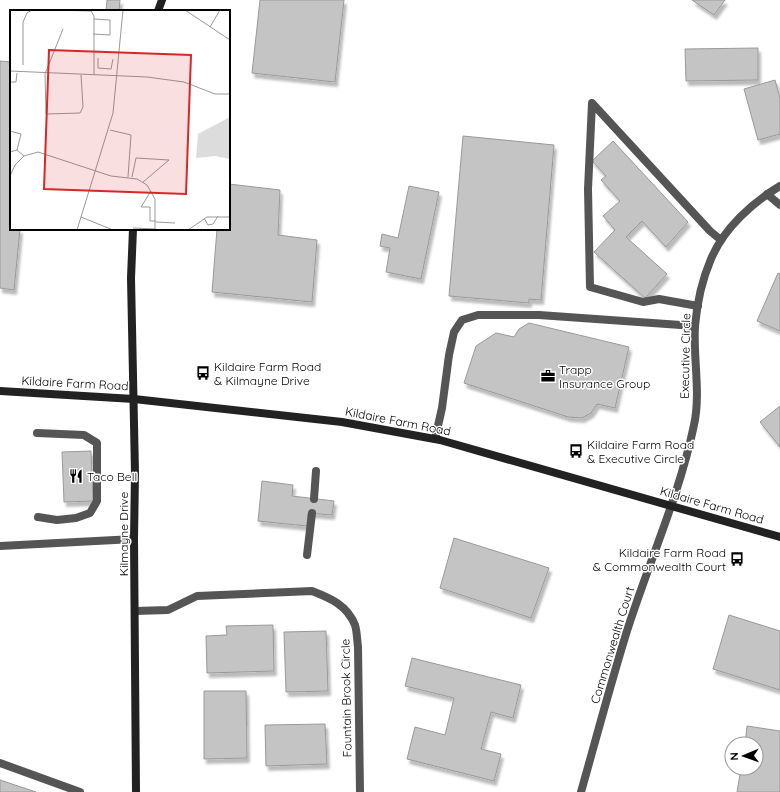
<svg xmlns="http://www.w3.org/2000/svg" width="780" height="792" viewBox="0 0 780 792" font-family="Quicksand,sans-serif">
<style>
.building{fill:#c4c4c4;stroke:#999;filter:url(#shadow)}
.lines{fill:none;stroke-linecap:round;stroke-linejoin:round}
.lane{stroke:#555;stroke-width:8}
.street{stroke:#555;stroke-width:8}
.secondary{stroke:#222;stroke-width:8}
.labels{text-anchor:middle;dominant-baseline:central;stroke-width:3;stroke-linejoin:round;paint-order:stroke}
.street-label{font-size:12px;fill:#000;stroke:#fff}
.poi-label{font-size:12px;fill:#000;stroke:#fff;text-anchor:start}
.inset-road{fill:none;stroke:#999;stroke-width:1}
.view{fill:#d62828;fill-opacity:0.15;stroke:#d62828;stroke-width:2}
.inset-edge{fill:none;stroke:#000;stroke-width:2}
</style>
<defs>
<filter id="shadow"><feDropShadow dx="2.5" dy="4.5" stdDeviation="1" flood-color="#0004"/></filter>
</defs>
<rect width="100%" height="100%" fill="#fff"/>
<g class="building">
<polygon points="107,0 120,0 119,11 106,11"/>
<polygon points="260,0 344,0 335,82 252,73"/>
<polygon points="692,0 725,0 714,15"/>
<polygon points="758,48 758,80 686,81 685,49"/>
<polygon points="0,61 11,62 11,229 20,229 14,290 0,288"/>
<polygon points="775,80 780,98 780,134 758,140 744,89"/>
<polygon points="463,136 554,145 541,300 529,299 529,303 449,296"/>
<polygon points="613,141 688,222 666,247 642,221 626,237 667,274 645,298 594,252 615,230 603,216 620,201 601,180 606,176 592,161"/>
<polygon points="229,184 280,190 278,235 317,240 312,302 212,292 217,229 229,229"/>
<polygon points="409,186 439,192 421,279 386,272 390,248 380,246 382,234 398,238"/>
<polygon points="778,273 780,274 780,331 757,321"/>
<polygon points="529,323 629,347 615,408 597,404 591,413 582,418 568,417 464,383 476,346 496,333 514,337 519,329"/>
<polygon points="780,406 780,447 760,422"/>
<polygon points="91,451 93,501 64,502 62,452"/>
<polygon points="262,481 293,485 292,496 334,501 332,515 308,513 307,526 258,521"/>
<polygon points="454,538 549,568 531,618 440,588"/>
<polygon points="729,615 780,631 780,690 713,669"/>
<polygon points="273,625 274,671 207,673 206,636 227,635 226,626"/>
<polygon points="326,631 328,691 286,692 284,632"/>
<polygon points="412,658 521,685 513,718 491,712 481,749 501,754 494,781 407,759 415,727 445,735 454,698 405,686"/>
<polygon points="204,691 246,691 247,758 204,759"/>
<polygon points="325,724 327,764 266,766 265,725"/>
<polygon points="747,726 780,731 780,792 737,792 741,768 756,768 756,744 745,744"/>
<polygon points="0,780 36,792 0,792"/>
</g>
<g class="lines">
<g class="lane">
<polyline points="767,194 780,205"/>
<polyline points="698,306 659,299 643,302 590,287 588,189 592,103 710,231 721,240"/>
<polyline points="37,433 84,435 97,443 97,501 90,513 76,518 57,520 38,517"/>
<polyline points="435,439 442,408 449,355 454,332 462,320 478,315 539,315 695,326"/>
<polyline points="314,499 316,471"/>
<polyline points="0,546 134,539"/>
<polyline points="307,555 312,513"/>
<polyline points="0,763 80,792"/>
</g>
<g class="street">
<path d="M135,611L168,610L197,596L312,591C330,598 347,605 355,625C357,631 357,640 358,647L360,792"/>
<path d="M581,792C596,739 610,686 626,634C648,564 679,497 694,425C701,393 693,358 695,326C697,303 702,280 711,259C724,228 752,203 780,186"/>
</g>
<g class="secondary">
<polyline points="158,11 162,0"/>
<polyline points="133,229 131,278 135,473 134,539 136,792"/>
<polyline points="0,391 134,399 342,422 440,440 780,537"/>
</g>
</g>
<defs>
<symbol id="bus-bare" viewBox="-9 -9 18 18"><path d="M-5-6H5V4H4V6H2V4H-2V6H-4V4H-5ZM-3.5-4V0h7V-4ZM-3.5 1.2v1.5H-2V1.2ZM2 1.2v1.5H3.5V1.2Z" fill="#000" stroke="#fff" stroke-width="2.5" paint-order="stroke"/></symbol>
<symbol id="office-bare" viewBox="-9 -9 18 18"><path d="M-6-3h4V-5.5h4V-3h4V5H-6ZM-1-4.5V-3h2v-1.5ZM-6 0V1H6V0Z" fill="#000" stroke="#fff" stroke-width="2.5" paint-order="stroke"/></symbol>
<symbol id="restaurant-bare" viewBox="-9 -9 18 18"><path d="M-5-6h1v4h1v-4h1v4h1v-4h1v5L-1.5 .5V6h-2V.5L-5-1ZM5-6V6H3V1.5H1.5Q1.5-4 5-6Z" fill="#000" stroke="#fff" stroke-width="2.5" paint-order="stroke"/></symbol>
</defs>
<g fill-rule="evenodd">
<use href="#bus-bare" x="193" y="363" width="20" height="20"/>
<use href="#office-bare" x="538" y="366" width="20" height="20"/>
<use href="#bus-bare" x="566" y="441" width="20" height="20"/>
<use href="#restaurant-bare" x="66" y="466" width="20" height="20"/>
<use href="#bus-bare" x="727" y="549" width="20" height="20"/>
</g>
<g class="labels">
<g class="street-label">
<text transform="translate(685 356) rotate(-89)">Executive Circle</text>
<text transform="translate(75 383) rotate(3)">Kildaire Farm Road</text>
<text transform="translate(398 421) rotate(11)">Kildaire Farm Road</text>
<text transform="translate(712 505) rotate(16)">Kildaire Farm Road</text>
<text transform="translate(123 534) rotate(-90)">Kilmayne Drive</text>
<text transform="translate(612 645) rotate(-73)">Commonwealth Court</text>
<text transform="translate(346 698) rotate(-91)">Fountain Brook Circle</text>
</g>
<g class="poi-label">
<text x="214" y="366">Kildaire Farm Road<tspan x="214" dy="14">&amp; Kilmayne Drive</tspan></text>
<text x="559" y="369">Trapp<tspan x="559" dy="14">Insurance Group</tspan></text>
<text x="587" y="444">Kildaire Farm Road<tspan x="587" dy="14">&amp; Executive Circle</tspan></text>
<text x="87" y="476">Taco Bell</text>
<text x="726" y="552" text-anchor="end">Kildaire Farm Road<tspan x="726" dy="14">&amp; Commonwealth Court</tspan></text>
</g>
</g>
<g transform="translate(10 10)">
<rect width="220" height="220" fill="#fff"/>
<path d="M220,107V149L205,146L186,148L188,124Z" fill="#dcdcdc"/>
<path class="inset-road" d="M38,0L81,1L84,6V65M175,0L220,30M200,17L210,0M53,19L35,64L36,104L70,103L73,97L71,65M83,24L100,25V10L84,9M88,48V58L101,59L103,49M13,55V12L17,3L22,0M0,61L137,67L174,72L205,84H220M0,72H6L7,63M100,120L121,125L118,167M0,121L11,124L7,140M0,142L7,140L14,146M0,166L5,155L14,146L28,142L101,166L127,169L137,175L145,189V220M122,167L126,148L159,150L133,172M141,181L131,197H140V211H146M71,207L103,220M194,208L198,215L203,214L208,206M146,212L165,213M123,218L145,219M67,220L103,103L113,0M178,220L197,207H220"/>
<path class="view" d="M39,40L181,45L176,184L34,179Z"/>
<rect width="220" height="220" class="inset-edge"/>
</g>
<g transform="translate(744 756) rotate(268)"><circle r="19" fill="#ffffff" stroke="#999999"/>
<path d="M0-3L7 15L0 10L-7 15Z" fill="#000000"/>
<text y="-6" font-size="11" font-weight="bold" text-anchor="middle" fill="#000000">N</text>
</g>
</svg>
